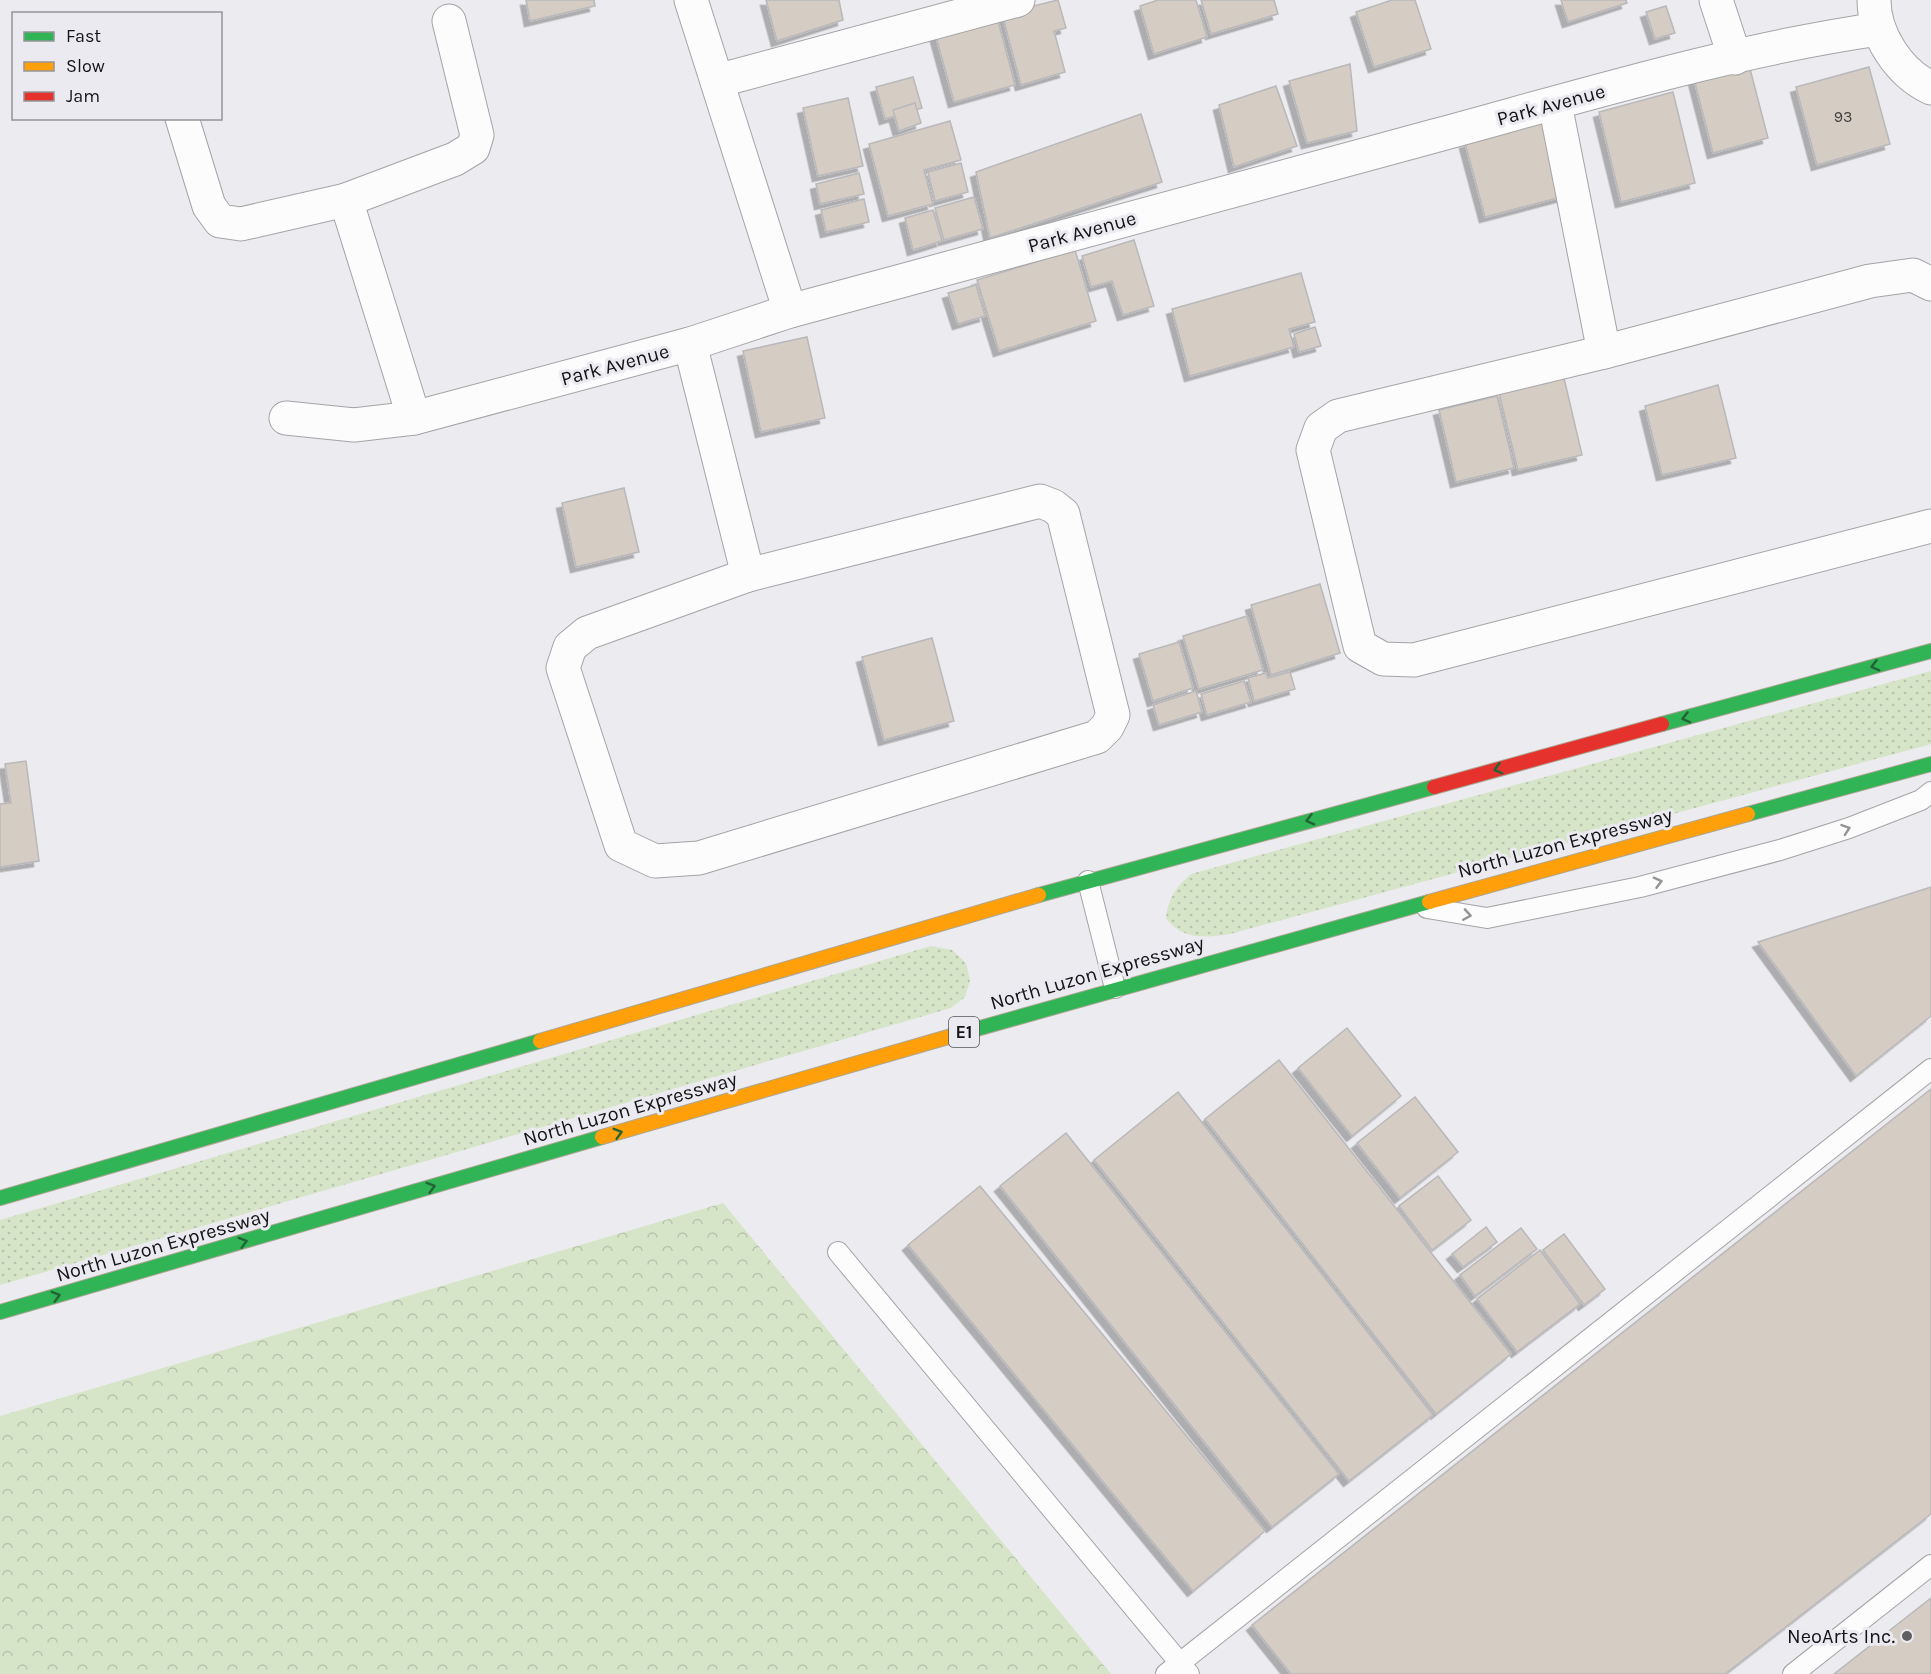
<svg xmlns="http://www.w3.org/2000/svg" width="1931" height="1674" viewBox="0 0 1931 1674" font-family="Karla,sans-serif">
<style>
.grass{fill:url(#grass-dots)}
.forest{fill:url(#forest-crowns)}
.building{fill:#d5ccc4;stroke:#b9b8ba;stroke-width:1.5;filter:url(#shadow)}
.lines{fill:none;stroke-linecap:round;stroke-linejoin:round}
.lane-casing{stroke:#a4a4a6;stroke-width:22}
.street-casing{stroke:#a4a4a6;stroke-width:35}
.fast-casing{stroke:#aba593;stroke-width:16}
.slow-casing{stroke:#aba593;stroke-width:16}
.jam-casing{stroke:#aba593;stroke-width:16}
.lane{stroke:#fcfcfd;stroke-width:20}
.street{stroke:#fcfcfd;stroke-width:33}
.fast{stroke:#30b455;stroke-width:14}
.slow{stroke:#ff9f0a;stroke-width:14}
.jam{stroke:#e5322d;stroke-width:14}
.oneway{stroke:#226435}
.oneway2{stroke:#949395}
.poi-dot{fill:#605f61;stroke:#ebeaf0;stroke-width:2}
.labels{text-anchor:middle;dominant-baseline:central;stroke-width:6;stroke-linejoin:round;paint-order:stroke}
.number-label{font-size:16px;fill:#444141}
.shield{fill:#ebeaf0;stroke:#545457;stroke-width:1.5}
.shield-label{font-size:18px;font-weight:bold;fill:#141315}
.street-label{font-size:20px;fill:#141315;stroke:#ebeaf0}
.poi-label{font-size:20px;fill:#141315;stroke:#ebeaf0;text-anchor:end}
</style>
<defs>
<pattern id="grass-dots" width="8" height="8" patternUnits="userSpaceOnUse" patternTransform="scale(1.5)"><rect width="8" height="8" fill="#d6e5c8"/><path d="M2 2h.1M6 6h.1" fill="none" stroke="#b7c4ab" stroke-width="1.8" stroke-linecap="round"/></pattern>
<pattern id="forest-crowns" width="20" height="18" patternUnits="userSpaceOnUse" patternTransform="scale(1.5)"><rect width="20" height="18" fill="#d6e5c8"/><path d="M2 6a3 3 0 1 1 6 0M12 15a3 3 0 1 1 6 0" fill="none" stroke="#b7c4ab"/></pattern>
<filter id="shadow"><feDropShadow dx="-5.5" dy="5.5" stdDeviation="0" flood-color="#0004"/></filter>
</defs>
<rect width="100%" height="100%" fill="#ecebef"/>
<g class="grass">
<path d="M1931,671V744L1230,934C1206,938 1182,940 1166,918C1168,898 1176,887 1191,874Z"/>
<polygon points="931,946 952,950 966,963 970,980 965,997 951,1008 0,1285 0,1220"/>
</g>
<polygon class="forest" points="723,1203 1111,1674 0,1674 0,1416"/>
<g class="building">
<polygon points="526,0 594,0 595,6 530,21"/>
<polygon points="766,0 839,0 843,20 777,41"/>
<polygon points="1058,0 1066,28 1054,31 1065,72 1021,85 1002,14"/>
<polygon points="1158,0 1196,0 1207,37 1154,54 1140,6"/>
<polygon points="1201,0 1274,0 1278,14 1211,34"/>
<polygon points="1392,0 1415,0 1431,49 1374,67 1356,12"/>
<polygon points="1561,0 1626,0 1627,3 1568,22"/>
<polygon points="1666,6 1675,33 1655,39 1646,12"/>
<polygon points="997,17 1015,85 954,102 935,33"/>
<polygon points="1350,64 1357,131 1307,143 1289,81"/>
<polygon points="1749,65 1768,138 1713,153 1694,79"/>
<polygon points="1869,67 1890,144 1817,165 1796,87"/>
<polygon points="913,77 922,108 885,119 876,87"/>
<polygon points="1276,86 1297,146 1234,167 1219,105"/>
<polygon points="1673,92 1695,183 1621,202 1599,112"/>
<polygon points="848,98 863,166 818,176 803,108"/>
<polygon points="915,103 921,123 899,131 893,110"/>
<polygon points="1141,114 1162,182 990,238 976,172"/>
<polygon points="950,121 961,160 924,170 933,204 888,216 869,144"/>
<polygon points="1545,121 1565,196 1485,217 1465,143"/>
<polygon points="961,163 968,192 935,201 928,172"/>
<polygon points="859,173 864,194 820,204 816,184"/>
<polygon points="974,197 983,229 944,240 935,208"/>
<polygon points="864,199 869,222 826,232 821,210"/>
<polygon points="933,210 942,241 913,250 905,218"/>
<polygon points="1134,240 1154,306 1123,315 1112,281 1091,287 1082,256"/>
<polygon points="1075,250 1096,321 999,351 977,280"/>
<polygon points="1301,273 1315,322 1289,329 1294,347 1190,376 1172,309"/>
<polygon points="976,285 985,316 958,324 948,293"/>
<polygon points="1315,327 1321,346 1299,352 1294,334"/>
<polygon points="807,337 825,418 761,432 743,351"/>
<polygon points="1564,378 1582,455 1518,470 1499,393"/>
<polygon points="1718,385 1736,458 1662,475 1645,406"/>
<polygon points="1497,396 1514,468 1456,482 1439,410"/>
<polygon points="624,488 639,552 576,567 562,503"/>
<polygon points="1320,584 1340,653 1271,675 1251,605"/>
<polygon points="1247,616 1263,670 1199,689 1183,636"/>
<polygon points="932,638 954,721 884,740 862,657"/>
<polygon points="1179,642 1193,688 1153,701 1139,654"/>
<polygon points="1290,672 1295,689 1254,701 1248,678 1266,673 1268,678"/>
<polygon points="1244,681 1251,702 1207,715 1201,694"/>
<polygon points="1196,691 1202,712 1159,725 1153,705"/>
<polygon points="26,761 39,861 0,867 0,804 11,803 5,764"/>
<polygon points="1931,887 1931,1016 1856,1076 1758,942"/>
<polygon points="1347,1028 1401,1096 1352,1136 1298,1068"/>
<polygon points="1279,1060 1511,1354 1436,1414 1205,1119"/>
<polygon points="1931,1089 1931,1514 1725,1674 1291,1674 1252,1625"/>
<polygon points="1178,1092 1433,1415 1349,1481 1094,1160"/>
<polygon points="1415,1097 1458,1152 1400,1198 1357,1143"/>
<polygon points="1066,1133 1339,1474 1272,1527 1000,1186"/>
<polygon points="1438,1176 1471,1220 1432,1250 1399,1206"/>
<polygon points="980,1186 1265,1531 1193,1591 908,1245"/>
<polygon points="1486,1227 1497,1242 1463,1267 1452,1254"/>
<polygon points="1521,1228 1537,1249 1475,1296 1460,1275"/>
<polygon points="1564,1234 1605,1289 1584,1305 1543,1250"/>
<polygon points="1540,1250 1580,1304 1517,1352 1477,1299"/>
<polygon points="1931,1598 1931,1674 1834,1674"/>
</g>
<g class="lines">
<defs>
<g id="lane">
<polyline points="1088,881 1115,988"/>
<polyline points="1427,908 1487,918 1640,887 1780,850 1849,828 1921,800 1931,792"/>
<polyline points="838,1252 1189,1674"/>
<polyline points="1166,1674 1931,1069"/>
<polyline points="1793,1674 1931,1565"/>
</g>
<g id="street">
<polyline points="691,0 790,311"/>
<polyline points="1716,0 1735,58"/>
<path d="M1874,0C1874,35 1899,73 1931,88"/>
<polyline points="717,81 1018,0"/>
<polyline points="1555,104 1604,352"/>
<polyline points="182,118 209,206 220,221 241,224 346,200 455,159 473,148 477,135 449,21"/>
<polyline points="346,200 414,418"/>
<polyline points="1931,284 1913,275 1870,281 1604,352 1338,416 1321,428 1313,450 1360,646 1383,659 1414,660 1931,526"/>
<polyline points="690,344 748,575"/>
<path d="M286,418L354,425L414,418L690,344L790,311C1005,253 1220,194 1434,136C1578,97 1732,50 1879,29"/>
<polygon points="1040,501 1053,506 1063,514 1113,715 1107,727 1097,737 699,858 655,861 621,845 563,668 570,647 587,633 748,575"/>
</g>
<g id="fast">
<polyline points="1662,724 1931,651"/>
<polyline points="1748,814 1931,764"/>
<polyline points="1039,895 1434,787"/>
<polyline points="955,1035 1429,902"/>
<polyline points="0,1198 540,1041"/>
<polyline points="0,1312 602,1137"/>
</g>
<g id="slow">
<polyline points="1429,902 1748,814"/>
<polyline points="540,1041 1039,895"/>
<polyline points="602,1137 955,1035"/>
</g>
<polyline id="jam" points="1434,787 1662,724"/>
</defs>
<use href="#lane" class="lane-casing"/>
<use href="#street" class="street-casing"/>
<use href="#fast" class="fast-casing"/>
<use href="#slow" class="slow-casing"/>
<use href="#jam" class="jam-casing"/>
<use href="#lane" class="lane"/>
<use href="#street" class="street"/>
<use href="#fast" class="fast"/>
<use href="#slow" class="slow"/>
<use href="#jam" class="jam"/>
</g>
<defs><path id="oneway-chevron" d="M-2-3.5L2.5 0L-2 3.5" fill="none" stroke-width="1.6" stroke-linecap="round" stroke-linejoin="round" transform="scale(1.5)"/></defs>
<g class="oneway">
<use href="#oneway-chevron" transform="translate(1875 666) rotate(165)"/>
<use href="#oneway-chevron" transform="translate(1686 718) rotate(165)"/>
<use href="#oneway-chevron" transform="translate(1498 769) rotate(165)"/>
<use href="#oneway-chevron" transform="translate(1310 820) rotate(165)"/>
<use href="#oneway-chevron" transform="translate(618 1133) rotate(-16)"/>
<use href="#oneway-chevron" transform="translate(431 1187) rotate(-16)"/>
<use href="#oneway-chevron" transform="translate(243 1242) rotate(-16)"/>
<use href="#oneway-chevron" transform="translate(56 1296) rotate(-16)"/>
</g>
<g class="oneway2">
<use href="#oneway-chevron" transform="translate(1846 829) rotate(-19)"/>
<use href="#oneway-chevron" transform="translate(1658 882) rotate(-15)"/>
<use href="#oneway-chevron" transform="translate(1467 915) rotate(9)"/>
</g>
<circle class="poi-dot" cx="1907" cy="1636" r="6"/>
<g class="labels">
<g class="number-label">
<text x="1843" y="116">93</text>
</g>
<rect class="shield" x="949" y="1017" width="30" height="30" rx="4.5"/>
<g class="shield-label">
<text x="964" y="1032">E1</text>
</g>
<g class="street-label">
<text transform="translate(1551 105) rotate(-15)">Park Avenue</text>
<text transform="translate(1082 232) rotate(-15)">Park Avenue</text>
<text transform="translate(615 365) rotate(-15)">Park Avenue</text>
<text transform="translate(1565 843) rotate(-15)">North Luzon Expressway</text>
<text transform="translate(1097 973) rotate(-16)">North Luzon Expressway</text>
<text transform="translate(630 1109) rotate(-16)">North Luzon Expressway</text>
<text transform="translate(163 1245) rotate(-16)">North Luzon Expressway</text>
</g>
<g class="poi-label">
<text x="1895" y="1636">NeoArts Inc.</text>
</g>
</g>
<rect x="12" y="12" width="210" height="108" fill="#ebeaf0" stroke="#959498" stroke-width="1.5"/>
<rect x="24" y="32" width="30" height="9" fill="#30b455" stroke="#959498" stroke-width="1.5"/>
<text x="66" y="42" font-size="18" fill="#141315">Fast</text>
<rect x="24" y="62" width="30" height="9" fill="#ff9f0a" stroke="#959498" stroke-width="1.5"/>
<text x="66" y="72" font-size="18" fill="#141315">Slow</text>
<rect x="24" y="92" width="30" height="9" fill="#e5322d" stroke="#959498" stroke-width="1.5"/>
<text x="66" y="102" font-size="18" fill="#141315">Jam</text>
</svg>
